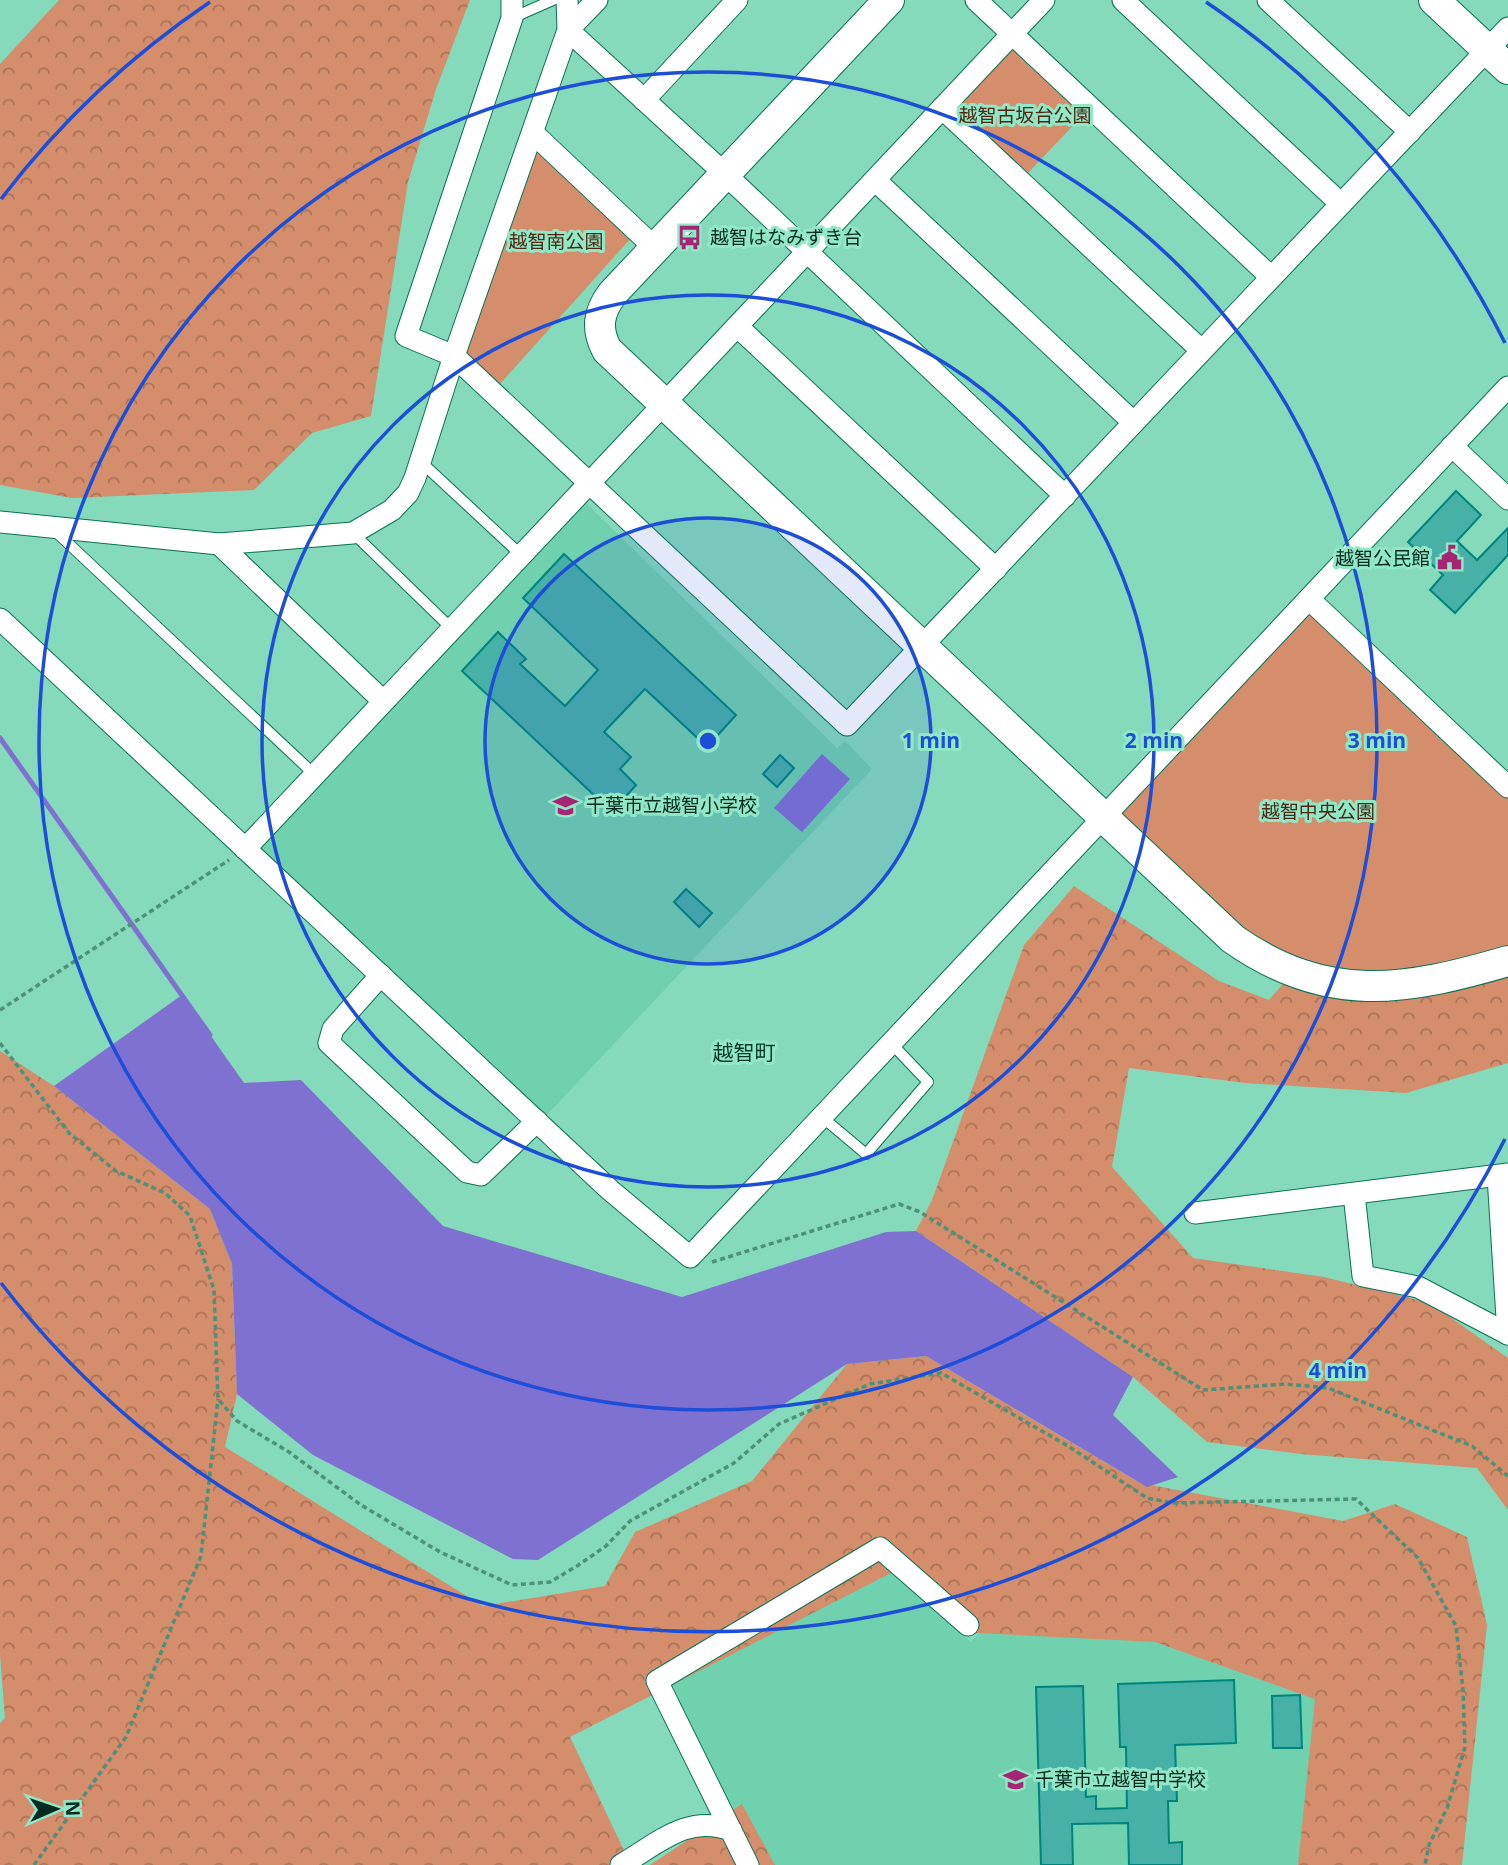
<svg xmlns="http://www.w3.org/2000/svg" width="1508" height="1865" viewBox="0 0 1508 1865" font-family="'Open Sans','Noto Sans JP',sans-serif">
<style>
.built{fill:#6fd1ae}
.forest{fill:url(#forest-crowns)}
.park{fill:#d48e6b}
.water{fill:#7f71d2}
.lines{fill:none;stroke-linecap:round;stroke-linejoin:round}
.stream{stroke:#7f71d2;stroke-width:5}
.building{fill:#47b0a7;stroke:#00847d;stroke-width:2}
.lane-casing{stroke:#087155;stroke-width:12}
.street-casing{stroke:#087155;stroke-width:23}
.secondary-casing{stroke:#087155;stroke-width:32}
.path{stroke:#4e9078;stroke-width:3.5;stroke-dasharray:5 3.5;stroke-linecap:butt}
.lane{stroke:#fff;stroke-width:10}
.street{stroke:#fff;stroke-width:21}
.secondary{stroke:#fff;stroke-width:30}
.ring{fill:none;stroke:#1d4ed8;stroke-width:3.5}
.labels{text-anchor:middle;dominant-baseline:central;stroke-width:6;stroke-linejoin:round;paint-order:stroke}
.park-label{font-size:19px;fill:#4f2710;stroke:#91e8c7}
.poi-label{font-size:19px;fill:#042b1f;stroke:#91e8c7;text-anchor:start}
.neighbourhood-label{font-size:21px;fill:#07392a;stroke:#91e8c7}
.centre{fill:#1d4ed8;stroke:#91e8c7;stroke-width:3.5}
.ring-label{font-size:21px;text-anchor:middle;font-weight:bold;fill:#1d4ed8;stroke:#91e8c7;stroke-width:6;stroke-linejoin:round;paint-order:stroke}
</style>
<defs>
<pattern id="forest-crowns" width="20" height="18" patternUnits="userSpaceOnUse" patternTransform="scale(1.75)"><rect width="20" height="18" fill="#d48e6b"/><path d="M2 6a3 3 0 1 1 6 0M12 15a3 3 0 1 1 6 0" fill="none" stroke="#aa7457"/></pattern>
</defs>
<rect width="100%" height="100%" fill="#84daba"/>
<g class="built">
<polygon points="584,501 837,748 845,741 872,769 544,1118 260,851 259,841"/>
<polygon points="880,1563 971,1642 1034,1569 1323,1685 1303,1865 764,1865 671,1693 673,1685 872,1564"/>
</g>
<g class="forest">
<polygon points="59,0 470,0 436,89 408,182 371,416 312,433 254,490 72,498 0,485 0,64"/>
<polygon points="1074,886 1219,981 1269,1000 1319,942 1508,907 1508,1063 1406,1093 1245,1083 1129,1068 1112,1167 1193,1258 1324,1277 1430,1303 1508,1358 1508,1510 1477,1468 1301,1454 1207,1442 1133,1377 916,1231 932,1200 1024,945"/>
<polygon points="0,1051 54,1086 210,1209 232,1264 237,1394 225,1447 483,1606 605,1586 635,1532 752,1481 847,1364 926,1356 1140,1483 1343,1521 1395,1504 1467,1537 1487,1625 1462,1865 1298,1865 1315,1699 1155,1642 959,1632 895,1571 570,1737 631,1865 0,1865 0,1723 5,1718 0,1655"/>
<polygon points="742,1804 775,1865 650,1865"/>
</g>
<g class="park">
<polygon points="1009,42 1085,113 1026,175 953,104"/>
<polygon points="530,153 542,153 632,237 498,386 467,357 464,346"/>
<polygon points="1313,609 1508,796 1508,949 1425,974 1344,974 1284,955 1236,929 1114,815"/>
</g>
<g class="water">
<polygon points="822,754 850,779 802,832 774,808"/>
<polygon points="182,995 244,1083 301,1080 443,1226 682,1297 886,1232 916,1231 1133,1377 1113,1415 1178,1477 1147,1487 926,1356 847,1364 538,1560 513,1559 313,1455 237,1394 232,1264 210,1209 54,1086"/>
</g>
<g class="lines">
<polyline class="stream" points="0,738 210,1035 205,1040"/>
</g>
<g class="building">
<polygon points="1456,491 1481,515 1457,541 1477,560 1508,528 1508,555 1455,613 1430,590 1443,575 1408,542"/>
<polygon points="564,554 736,715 707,747 645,689 604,732 631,757 620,769 636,785 612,812 462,671 498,632 526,659 520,664 565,706 598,670 523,598"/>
<polygon points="780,755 794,768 777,787 763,774"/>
<polygon points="686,889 712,913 699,927 674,902"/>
<polygon points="1234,1680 1236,1743 1175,1745 1177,1801 1168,1801 1169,1843 1182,1842 1182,1865 1129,1865 1128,1823 1072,1824 1073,1865 1041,1865 1036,1687 1083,1686 1086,1797 1096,1796 1096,1809 1127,1808 1126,1747 1120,1747 1118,1684"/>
<polygon points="1300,1695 1302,1748 1273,1748 1272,1696"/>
</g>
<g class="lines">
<defs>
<g id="lane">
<polyline points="512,18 553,0"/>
<polyline points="420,461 520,554"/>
<polyline points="54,530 315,775"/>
<polyline points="353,533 451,628"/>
<polyline points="822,1117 866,1154 928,1082 891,1043"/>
</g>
<g id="street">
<polyline points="512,0 512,18 406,336 454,356 847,725 1508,28"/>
<polyline points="597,0 568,30 725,174 1065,496"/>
<polyline points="976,0 1271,277"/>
<polyline points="1123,0 1341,204"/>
<polyline points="1268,0 1410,132"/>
<polyline points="644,100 737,0"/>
<polyline points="942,108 1201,350"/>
<polyline points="533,133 655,248"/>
<polyline points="875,180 1133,422"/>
<polyline points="737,326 996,569"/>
<polyline points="1452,446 1508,499"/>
<polyline points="0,522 219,544 353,533 392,510 408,493 415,478 454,356 568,30 567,0"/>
<polyline points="219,544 383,701"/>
<polyline points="1309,599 1508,787"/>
<polyline points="0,619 610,1190 690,1257 1508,387"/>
<polyline points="245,849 1044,0"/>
<polyline points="381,975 333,1029 329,1043 467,1172 481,1175 537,1121"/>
<polyline points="1498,1176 1508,1334"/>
<polyline points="1354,1194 1363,1276 1418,1287 1508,1334"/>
<polyline points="1195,1213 1508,1174"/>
<path d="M621,1865C659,1843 687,1814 731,1830"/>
<polyline points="748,1865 657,1681 880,1548 968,1625"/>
</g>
<g id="secondary">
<path d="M889,0L612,294C598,313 596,329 607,350L1233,939C1327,1005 1405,991 1508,961"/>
<polyline points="1434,0 1508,69"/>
</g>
</defs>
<use href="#lane" class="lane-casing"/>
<use href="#street" class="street-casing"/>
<use href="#secondary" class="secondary-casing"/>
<g class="path">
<polyline points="0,1010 229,860"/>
<polyline points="0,1043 69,1133 116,1171 165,1193 190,1216 214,1290 218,1399 237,1421 289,1452 361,1505 440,1552 512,1585 550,1582 577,1566 606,1546 630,1521 734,1463 779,1424 870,1384 941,1373 1068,1446 1147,1498 1173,1503 1356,1499 1418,1558 1456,1626 1463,1690 1465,1747 1447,1808 1429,1845 1425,1865"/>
<polyline points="712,1262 899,1204 920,1212 1203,1390 1285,1384 1328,1388 1472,1446 1508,1476"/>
<polyline points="34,1865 126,1737 201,1556 218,1399"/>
</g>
<use href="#lane" class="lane"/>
<use href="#street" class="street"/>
<use href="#secondary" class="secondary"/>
</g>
<circle cx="708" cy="741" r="223" fill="#1d4ed8" fill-opacity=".12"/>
<g class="ring">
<circle cx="708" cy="741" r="223"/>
<circle cx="708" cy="741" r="446"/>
<circle cx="708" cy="741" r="669"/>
<path d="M1505 1139A891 891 0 0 1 1 1283M1 199A891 891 0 0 1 210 2M1206 2A891 891 0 0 1 1505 343"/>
</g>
<defs>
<symbol id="bus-bare" viewBox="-9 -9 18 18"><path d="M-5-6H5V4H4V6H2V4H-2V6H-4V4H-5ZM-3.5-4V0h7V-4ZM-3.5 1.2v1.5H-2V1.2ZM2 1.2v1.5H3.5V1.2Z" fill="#a52474" stroke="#91e8c7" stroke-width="2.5" paint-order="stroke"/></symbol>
<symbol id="civic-bare" viewBox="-9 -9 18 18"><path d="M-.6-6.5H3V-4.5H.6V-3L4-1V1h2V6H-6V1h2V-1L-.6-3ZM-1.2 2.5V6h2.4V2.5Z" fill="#a52474" stroke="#91e8c7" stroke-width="2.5" paint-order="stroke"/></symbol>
<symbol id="school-bare" viewBox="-9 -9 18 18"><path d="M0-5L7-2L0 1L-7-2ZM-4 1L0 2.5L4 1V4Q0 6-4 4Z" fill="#a52474" stroke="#91e8c7" stroke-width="2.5" paint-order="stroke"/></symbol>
</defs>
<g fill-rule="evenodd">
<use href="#bus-bare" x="672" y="220" width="35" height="35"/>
<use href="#civic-bare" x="1432" y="540" width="35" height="35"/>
<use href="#school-bare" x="548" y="788" width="35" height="35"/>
<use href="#school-bare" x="998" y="1762" width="35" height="35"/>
</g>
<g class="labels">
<g class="park-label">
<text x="1025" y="115">越智古坂台公園</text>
<text x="556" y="241">越智南公園</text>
<text x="1318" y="811">越智中央公園</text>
</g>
<g class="poi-label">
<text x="710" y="237">越智はなみずき台</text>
<text x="1430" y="558" text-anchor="end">越智公民館</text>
<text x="586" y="805">千葉市立越智小学校</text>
<text x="1035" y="1779">千葉市立越智中学校</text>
</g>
<g class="neighbourhood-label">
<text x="744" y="1052">越智町</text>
</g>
</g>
<circle cx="708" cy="741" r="10" class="centre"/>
<g class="ring-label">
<text x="931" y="748">1 min</text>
<text x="1154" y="748">2 min</text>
<text x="1377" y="748">3 min</text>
<text x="1338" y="1378">4 min</text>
</g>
<g transform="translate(56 1809) rotate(88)" stroke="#91e8c7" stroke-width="5" paint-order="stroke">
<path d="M0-5L12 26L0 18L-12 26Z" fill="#042b1f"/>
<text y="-10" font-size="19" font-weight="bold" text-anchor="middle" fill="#042b1f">N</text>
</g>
</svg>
